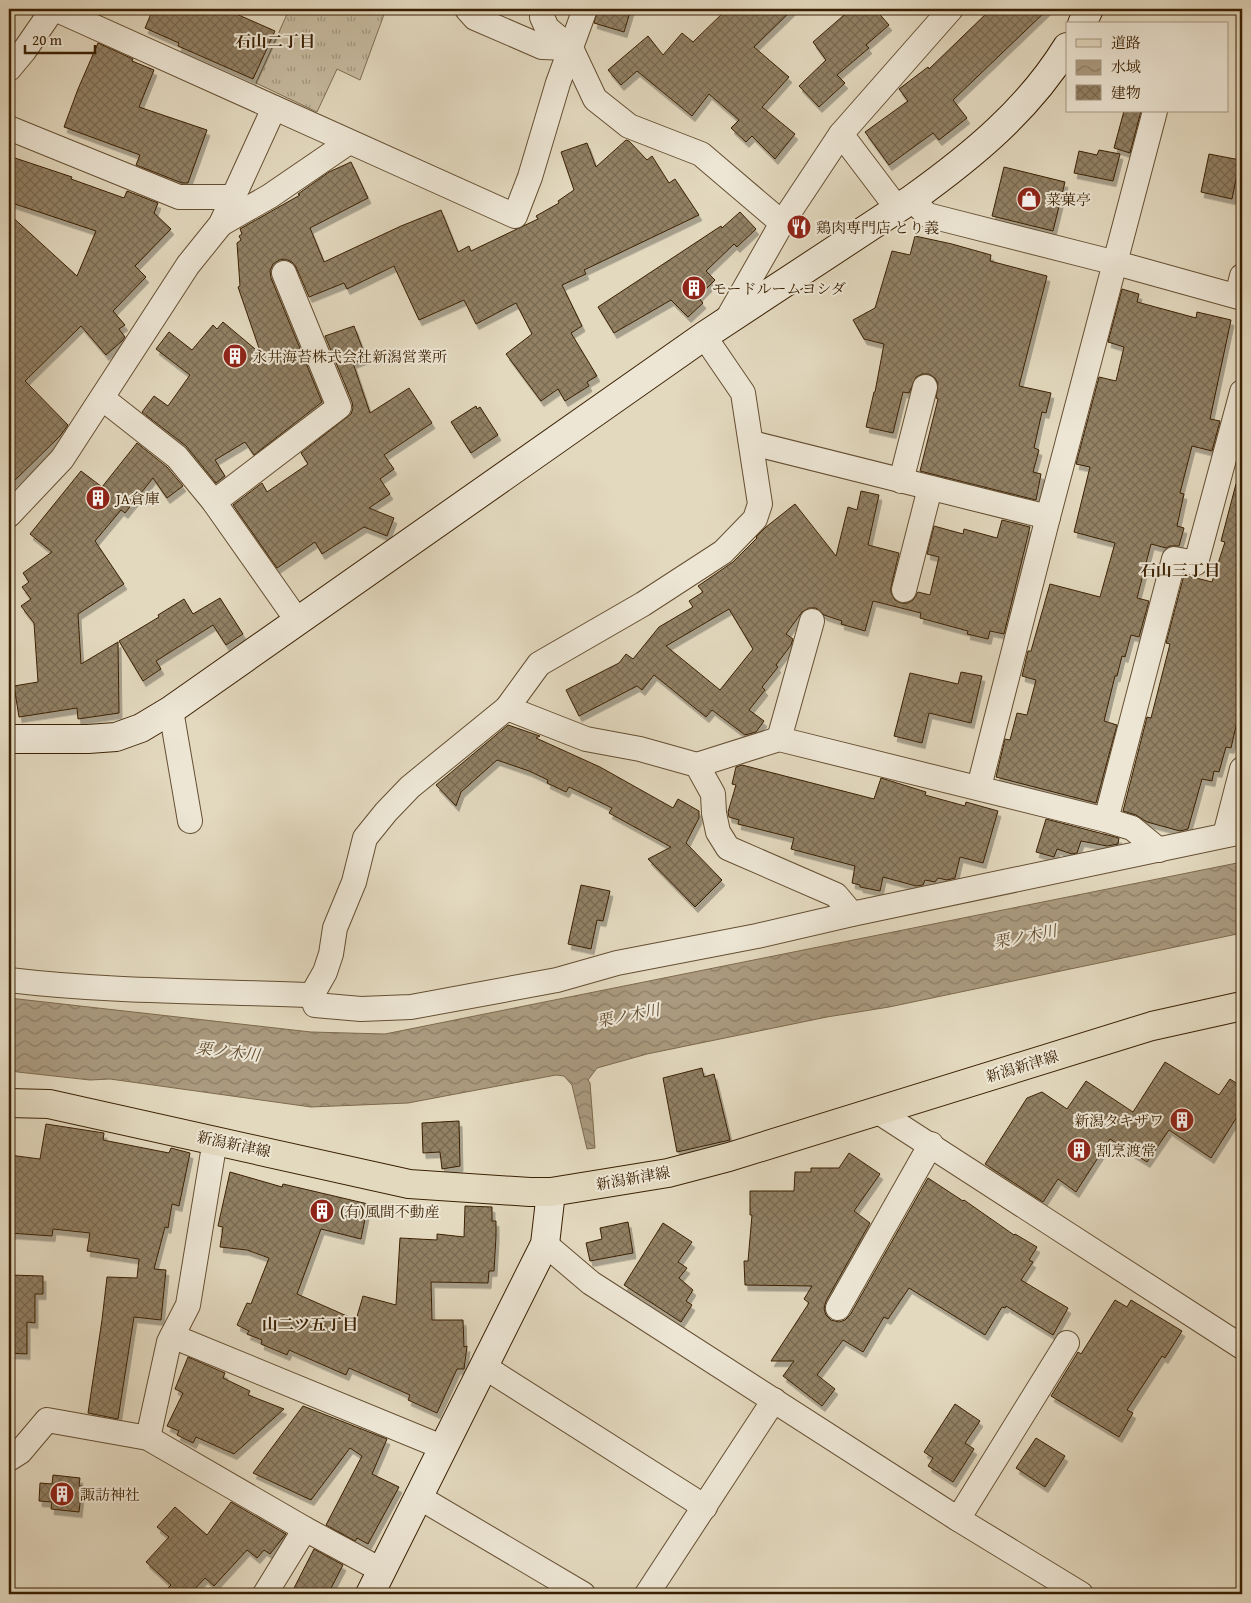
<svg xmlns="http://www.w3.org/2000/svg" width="1251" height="1603" viewBox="0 0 1251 1603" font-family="'Gentium Book Plus','Noto Serif JP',serif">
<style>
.grass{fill:url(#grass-tufts);stroke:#806e51}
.water{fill:url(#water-waves);stroke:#7e6a4d}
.building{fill:url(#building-cross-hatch);stroke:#3b2103;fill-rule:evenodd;filter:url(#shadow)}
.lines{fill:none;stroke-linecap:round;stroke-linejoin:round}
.street-casing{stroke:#654f32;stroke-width:26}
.secondary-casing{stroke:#3b2103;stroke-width:30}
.primary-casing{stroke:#3b2103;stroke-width:30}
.street{stroke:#ede6d5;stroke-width:24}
.secondary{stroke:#ede6d5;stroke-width:28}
.primary{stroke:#e3d9bf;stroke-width:28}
.labels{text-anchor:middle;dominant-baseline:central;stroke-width:4;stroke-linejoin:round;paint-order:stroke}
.poi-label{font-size:15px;fill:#3b2103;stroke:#ede6d5;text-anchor:start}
.street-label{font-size:15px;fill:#3b2103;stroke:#ede6d5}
.neighbourhood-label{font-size:16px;font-weight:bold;fill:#3b2103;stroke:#ede6d5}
.water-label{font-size:16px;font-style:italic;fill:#624b2e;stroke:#ede6d5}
</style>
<defs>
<pattern id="grass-tufts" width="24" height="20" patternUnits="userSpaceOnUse" patternTransform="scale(1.25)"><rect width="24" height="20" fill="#c6ba9f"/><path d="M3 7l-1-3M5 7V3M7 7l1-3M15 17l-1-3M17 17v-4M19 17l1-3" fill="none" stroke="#a2977f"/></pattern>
<pattern id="water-waves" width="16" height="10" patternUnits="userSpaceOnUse" patternTransform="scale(1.25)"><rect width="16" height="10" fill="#aa9a7f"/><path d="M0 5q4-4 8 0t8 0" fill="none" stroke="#8c7d66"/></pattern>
<pattern id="building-cross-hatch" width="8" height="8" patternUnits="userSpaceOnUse" patternTransform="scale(1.25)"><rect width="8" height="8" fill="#928165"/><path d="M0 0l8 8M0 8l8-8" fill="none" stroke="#786951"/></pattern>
<filter id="shadow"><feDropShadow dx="3" dy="5.5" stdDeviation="0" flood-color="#0004"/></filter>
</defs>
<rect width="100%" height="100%" fill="#e3d9bf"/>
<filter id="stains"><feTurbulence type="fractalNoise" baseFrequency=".004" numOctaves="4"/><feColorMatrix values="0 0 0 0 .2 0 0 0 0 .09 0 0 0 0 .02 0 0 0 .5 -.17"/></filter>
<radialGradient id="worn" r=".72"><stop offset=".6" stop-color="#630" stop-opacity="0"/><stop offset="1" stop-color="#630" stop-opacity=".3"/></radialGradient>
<polygon class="grass" points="282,9 386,9 360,80 337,69 317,112 256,83 288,12"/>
<polygon class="water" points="1242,862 1242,933 889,1007 827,1017 647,1054 597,1068 588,1080 590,1083 595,1148 587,1149 572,1085 564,1076 556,1075 408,1103 311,1107 110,1079 90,1080 9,1071 9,998 311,1032 385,1034"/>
<g class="building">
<polygon points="153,9 225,9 275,31 253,79 178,46 179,43 145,28"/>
<polygon points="598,9 631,9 624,32 594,23"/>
<polygon points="727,9 793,9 754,47 789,77 762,107 795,134 775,159 752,136 746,142 731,128 739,120 709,94 692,116 637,71 621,85 608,70 648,36 663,55 682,33 693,42"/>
<polygon points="851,9 875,9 889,25 866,45 869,48 837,75 845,83 819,107 799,86 826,60 813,42"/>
<polygon points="991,9 1048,9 953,100 967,118 939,140 933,133 889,165 865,132 908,101 899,89 928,67 929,69"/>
<polygon points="98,43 133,59 132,61 154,70 139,107 207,130 188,183 182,183 136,165 140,155 64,127 78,89"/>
<polygon points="1124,111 1141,111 1130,153 1114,148"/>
<polygon points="626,140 629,141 647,160 652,156 669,183 675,179 699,215 584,270 586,274 562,285 582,326 571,333 597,376 587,382 589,386 565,401 558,389 541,401 506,354 532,334 516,303 476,324 464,300 419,320 394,266 347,289 344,283 309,297 296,267 292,262 285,259 279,260 273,264 270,271 271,278 322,402 254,455 245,442 215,460 225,476 216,483 186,446 142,412 154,396 168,406 190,375 156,349 169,332 192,350 213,325 217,329 223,322 261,354 238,287 240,286 237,243 241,240 239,236 242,234 240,229 300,195 298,194 329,172 351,162 368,198 310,228 324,262 401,226 441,210 458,252 469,246 471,251 538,219 536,216 559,203 558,201 574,190 561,152 587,143 596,167"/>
<polygon points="1099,150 1120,154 1113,181 1074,173 1079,151 1097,155"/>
<polygon points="1209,154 1240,160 1232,199 1201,192"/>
<polygon points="9,156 72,177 71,179 124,198 127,191 158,203 154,213 171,229 135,266 146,277 113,311 125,325 119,329 125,337 122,341 106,355 81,326 25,381 68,425 60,436 9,486 9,214 77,276 96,231 9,202"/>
<polygon points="1004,167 1065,182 1053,231 992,216"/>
<polygon points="740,212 756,229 737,247 734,244 706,271 715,280 698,297 703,303 688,317 671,300 614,333 598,307 721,226 722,228"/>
<polygon points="915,236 952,244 991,255 990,261 1047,276 1019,386 1051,393 1046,413 1042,412 1034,448 1039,450 1033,472 1041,474 1036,500 920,471 938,399 936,398 938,383 935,378 929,374 922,374 916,377 909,393 903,392 893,433 866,427 874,392 875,392 884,344 864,339 853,320 875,308 892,251 910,255"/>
<polygon points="1122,289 1139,294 1137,302 1196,318 1197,312 1231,320 1210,419 1220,421 1212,451 1192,446 1180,493 1184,494 1177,526 1184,528 1179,546 1170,546 1166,548 1151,544 1137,598 1149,601 1139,637 1131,635 1125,657 1122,656 1117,676 1115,676 1104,721 1117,725 1096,803 996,777 1005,739 1010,740 1017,713 1027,715 1036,680 1022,676 1028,651 1031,651 1050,584 1100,597 1115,543 1074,532 1090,467 1076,464 1099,377 1116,381 1124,347 1108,342"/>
<polygon points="354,326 366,358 353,363 370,413 409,388 432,423 384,455 394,469 380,479 390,494 369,508 394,518 387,536 364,527 322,554 315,542 277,568 233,505 262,483 267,492 308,464 301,453 351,414 353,408 352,402 325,336"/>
<polygon points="476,406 477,409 480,407 498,435 471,453 451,422"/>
<polygon points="137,443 167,467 183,486 167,498 153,478 125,513 121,510 95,541 124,584 78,614 81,664 118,642 119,713 78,719 77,708 19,717 14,686 38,682 34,623 21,606 31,599 22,587 29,582 23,573 52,552 30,534 81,471 102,487"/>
<polygon points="1236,484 1242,485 1242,657 1236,685 1242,686 1242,700 1231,748 1226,747 1219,772 1214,771 1212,781 1202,779 1188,829 1180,831 1147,822 1136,815 1123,811 1147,717 1151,718 1170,644 1166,643 1184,575 1212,582 1225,542 1221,541"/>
<path d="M861,491L879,495L868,545L899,553L891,587V593L895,600L901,603H908L913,600L918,592L930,595L939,557L927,554L934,526L963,534L964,529L997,538L1002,520L1030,527L1004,634L990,631L988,639L967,634L968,631L920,618L921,613L873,601L865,631L841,624L842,621L824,615L816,608H809L802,612L786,634L793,639L791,645L776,665L778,667L762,687L765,690L749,710L764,721L756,732L745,735L712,710L706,717L654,675L642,690L637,686L579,716L566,690L619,663L626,654L633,659L659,627L693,607L689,601L703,592L698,586L733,562L757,538L756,537L766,527L795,504L836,556L848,507L857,510ZM729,609L753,649L720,690L666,646Z"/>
<polygon points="220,598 243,634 226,645 213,625 156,661 161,669 143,681 119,641 159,617 158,615 184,599 193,614"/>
<polygon points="961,672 982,676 971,723 929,713 922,743 894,736 910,673 958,684"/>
<polygon points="508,725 540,736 536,738 600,767 673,808 678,799 699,811 699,818 686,843 722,880 695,907 648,859 671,847 609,813 612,808 569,787 566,792 547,783 548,780 529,771 497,760 461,792 456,806 436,785"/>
<polygon points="742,765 874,799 881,778 926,792 925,795 965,806 966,802 998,811 983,863 960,857 955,878 947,880 938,878 935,882 925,880 923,885 916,886 883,877 880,891 860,887 860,885 852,883 855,866 791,849 794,838 738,824 739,820 729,817 728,812 736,785 732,784 736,767"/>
<polygon points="1046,819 1119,838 1118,844 1107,846 1081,841 1077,853 1072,854 1057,849 1054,857 1036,852"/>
<polygon points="581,885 610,891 603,921 597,920 591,949 568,944"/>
<polygon points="1165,1062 1219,1095 1230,1079 1242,1087 1242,1109 1211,1158 1169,1130 1147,1162 1110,1139 1076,1192 1058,1179 1043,1202 985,1164 1027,1098 1042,1092 1067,1109 1086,1081 1133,1112"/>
<polygon points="702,1068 704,1077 714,1074 730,1140 677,1152 663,1078"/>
<polygon points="459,1121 460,1166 442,1169 440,1152 423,1153 422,1123"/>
<polygon points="46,1124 104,1133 103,1140 169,1153 171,1148 190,1153 179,1206 172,1204 168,1228 165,1227 154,1269 166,1270 161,1320 134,1317 118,1419 88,1413 102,1320 107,1277 137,1278 139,1259 87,1251 90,1233 53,1229 52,1236 9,1233 9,1155 40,1159"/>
<polygon points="849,1153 880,1174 854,1211 870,1223 826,1301 824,1309 826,1315 831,1320 839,1322 845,1320 850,1315 928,1178 963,1201 964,1200 1014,1235 1015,1234 1037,1247 1029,1260 1033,1262 1021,1280 1068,1308 1053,1335 1006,1306 1005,1308 1002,1307 985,1335 909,1288 888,1319 884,1317 863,1352 843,1340 817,1375 835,1389 822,1406 783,1376 794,1361 771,1361 809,1303 804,1299 812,1286 745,1285 744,1261 748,1261 752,1215 750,1215 750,1191 794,1191 795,1172 811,1172 811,1168 839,1168"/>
<polygon points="230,1172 282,1187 283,1184 368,1204 361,1239 321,1229 297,1294 356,1320 363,1296 396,1305 400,1238 437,1240 437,1234 464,1237 465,1206 492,1207 492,1221 496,1221 496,1236 494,1271 489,1271 488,1283 431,1282 432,1320 463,1320 464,1347 467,1346 464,1369 457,1369 437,1413 408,1400 410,1395 349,1368 346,1375 289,1350 287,1355 261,1344 262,1340 247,1334 249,1331 237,1325 247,1303 251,1304 269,1258 247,1250 220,1247 223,1227 218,1226"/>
<polygon points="628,1222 633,1253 590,1261 586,1243 602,1239 600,1228"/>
<polygon points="663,1223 692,1242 678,1262 687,1268 679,1278 693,1290 686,1301 692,1305 681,1322 624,1285"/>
<polygon points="9,1275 43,1276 43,1294 35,1294 35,1323 27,1322 27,1354 9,1353"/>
<polygon points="1115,1300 1127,1307 1131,1300 1182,1331 1165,1358 1162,1356 1127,1410 1133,1413 1119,1437 1051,1396 1078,1352 1081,1354"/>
<polygon points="188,1357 225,1373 223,1378 250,1391 248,1395 284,1409 234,1454 196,1437 193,1443 177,1435 179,1431 167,1426 183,1393 175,1389"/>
<polygon points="955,1404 980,1421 965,1443 974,1449 953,1482 928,1466 933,1458 924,1452"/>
<polygon points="303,1406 387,1439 372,1474 399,1487 368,1544 357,1538 355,1541 326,1525 362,1456 350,1448 311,1500 253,1473"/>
<polygon points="1036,1438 1065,1456 1045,1487 1016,1468"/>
<polygon points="53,1475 80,1478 79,1486 82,1486 79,1512 51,1509 52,1502 39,1501 40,1483 52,1484"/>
<polygon points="231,1502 286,1534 270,1554 264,1550 257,1558 247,1550 214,1586 205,1578 190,1594 162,1594 171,1585 146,1562 169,1537 157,1527 175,1507 207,1535"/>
<polygon points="314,1549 343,1565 328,1594 291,1594"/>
</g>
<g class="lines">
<defs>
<g id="street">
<polyline points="55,9 515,216 530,177 558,83 585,9"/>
<polyline points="467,9 475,18 542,47 571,48"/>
<polyline points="542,9 542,17 547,28 571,48 595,99 629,126 701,154 782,223"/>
<polyline points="9,69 24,51 53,9"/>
<polyline points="9,128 179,197 234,197"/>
<polyline points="841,134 897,208"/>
<polyline points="912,199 927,215 1116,263 1242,298"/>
<polyline points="221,224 270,196 349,142"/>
<polyline points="1237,296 1242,276"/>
<polyline points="725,323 782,223 841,134 951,9"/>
<polyline points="102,398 177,457 214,502 297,620"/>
<polyline points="752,443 1048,517"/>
<polyline points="901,481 925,387"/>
<polyline points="214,502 339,407 284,273"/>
<polyline points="9,515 62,459 188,265 221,224 274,108"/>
<polyline points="904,590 930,488"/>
<polyline points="507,708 586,739 640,749 697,765 713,794 714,813 718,832 728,848 836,895 852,914"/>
<polyline points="171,710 190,821"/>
<polyline points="779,739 812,621"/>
<polyline points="697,765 779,739 1106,820 1132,828 1159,850"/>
<polyline points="979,787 1048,517 1155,111"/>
<polyline points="1106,820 1174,559 1196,563 1242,392"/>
<polyline points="1225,835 1242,769"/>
<path d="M9,980C109,992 211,991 312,995"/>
<polyline points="312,995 315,1005 361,1009 411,1007 557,980 617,963 757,936 852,914 1242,832"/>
<polyline points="312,995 325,972 331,954 335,928 354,882 365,838 386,812 410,787 507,708 539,664 643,604 723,552 755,519 760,504 743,393 704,336"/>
<polyline points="877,1111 1242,1347"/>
<polyline points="545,1244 591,1283 958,1519 1081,1594"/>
<polyline points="838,1308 931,1144"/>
<polyline points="172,1336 442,1447"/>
<polyline points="483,1366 705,1507"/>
<polyline points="148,1438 169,1342 188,1305 215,1140"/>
<polyline points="9,1459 20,1452 47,1420 148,1438 305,1529 381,1570"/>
<polyline points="417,1496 583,1594"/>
<polyline points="958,1519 1067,1343"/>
<polyline points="265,1594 305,1529"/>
<polyline points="647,1594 774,1400"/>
</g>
<g id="secondary">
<polyline points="1082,24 1089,9"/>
<path d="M9,739H88L116,737L141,728L171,710L704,336L912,199C972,156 1028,110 1067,47"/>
<polyline points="370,1594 545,1244 551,1192"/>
</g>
<polyline id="primary" points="9,1103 49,1104 409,1184 530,1192 551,1192 668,1173 729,1157 1152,1026 1242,1006"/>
</defs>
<use href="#street" class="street-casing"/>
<use href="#secondary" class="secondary-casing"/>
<use href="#primary" class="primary-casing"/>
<use href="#street" class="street"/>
<use href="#secondary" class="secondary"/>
<use href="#primary" class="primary"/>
</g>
<defs>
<symbol id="shop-disc" viewBox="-11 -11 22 22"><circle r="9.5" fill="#8f2418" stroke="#ede6d5"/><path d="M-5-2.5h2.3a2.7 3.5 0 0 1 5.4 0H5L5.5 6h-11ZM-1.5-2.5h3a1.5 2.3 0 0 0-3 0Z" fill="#fff"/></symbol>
<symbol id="restaurant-disc" viewBox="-11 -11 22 22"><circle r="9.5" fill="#8f2418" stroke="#ede6d5"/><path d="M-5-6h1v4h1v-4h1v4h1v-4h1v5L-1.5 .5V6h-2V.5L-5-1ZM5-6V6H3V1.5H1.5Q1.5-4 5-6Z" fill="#fff"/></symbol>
<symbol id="building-disc" viewBox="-11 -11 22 22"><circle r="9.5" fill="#8f2418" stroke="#ede6d5"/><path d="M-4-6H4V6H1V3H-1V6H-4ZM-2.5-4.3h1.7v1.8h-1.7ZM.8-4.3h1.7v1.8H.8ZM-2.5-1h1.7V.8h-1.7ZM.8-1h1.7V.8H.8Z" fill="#fff"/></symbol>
</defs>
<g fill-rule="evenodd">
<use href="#shop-disc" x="1015" y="185" width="28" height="28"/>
<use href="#restaurant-disc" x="785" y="213" width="28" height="28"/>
<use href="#building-disc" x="680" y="274" width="28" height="28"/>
<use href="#building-disc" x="221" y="342" width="28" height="28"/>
<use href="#building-disc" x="84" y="484" width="28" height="28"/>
<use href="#building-disc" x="1168" y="1106" width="28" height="28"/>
<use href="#building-disc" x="1065" y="1136" width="28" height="28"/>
<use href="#building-disc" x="308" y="1197" width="28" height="28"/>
<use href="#building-disc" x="48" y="1480" width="28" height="28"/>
</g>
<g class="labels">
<g class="poi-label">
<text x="1046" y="199">菜菓亭</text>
<text x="816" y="227">鶏肉専門店 とり義</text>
<text x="712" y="288">モードルームヨシダ</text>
<text x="252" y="356">永井海苔株式会社新潟営業所</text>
<text x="116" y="498">JA倉庫</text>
<text x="1164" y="1120" text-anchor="end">新潟タキザワ</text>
<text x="1096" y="1150">割烹渡常</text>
<text x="340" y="1211">(有)風間不動産</text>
<text x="80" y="1494">諏訪神社</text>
</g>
<g class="street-label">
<text transform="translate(1022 1066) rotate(-17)">新潟新津線</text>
<text transform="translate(234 1144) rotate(12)">新潟新津線</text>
<text transform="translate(633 1178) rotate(-10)">新潟新津線</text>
</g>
<g class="neighbourhood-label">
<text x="275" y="41">石山二丁目</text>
<text x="1180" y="570">石山三丁目</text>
<text x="310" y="1324">山二ツ五丁目</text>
</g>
<g class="water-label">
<text transform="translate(1025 936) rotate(-11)">栗ノ木川</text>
<text transform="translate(628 1015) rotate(-11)">栗ノ木川</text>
<text transform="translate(228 1051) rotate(7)">栗ノ木川</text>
</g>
</g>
<rect width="1251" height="1603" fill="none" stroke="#e3d9bf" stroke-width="30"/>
<rect x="10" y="10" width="1231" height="1583" fill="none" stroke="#3b2103" stroke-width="2.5"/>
<rect x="15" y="15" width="1221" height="1573" fill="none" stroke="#3b2103"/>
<rect x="1066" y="22" width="162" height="90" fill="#ede6d5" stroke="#a69781"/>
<rect x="1076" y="39" width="25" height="8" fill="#e3d9bf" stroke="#a69781"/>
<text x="1111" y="48" font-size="15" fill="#3b2103">道路</text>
<rect x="1076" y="60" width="25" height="15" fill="url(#water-waves)" stroke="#a69781"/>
<text x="1111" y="72" font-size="15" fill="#3b2103">水域</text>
<rect x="1076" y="85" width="25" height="15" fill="url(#building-cross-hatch)" stroke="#a69781"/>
<text x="1111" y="98" font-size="15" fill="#3b2103">建物</text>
<path d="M25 45v8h70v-8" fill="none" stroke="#3b2103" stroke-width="2.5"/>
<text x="32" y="45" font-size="15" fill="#3b2103" stroke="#ede6d5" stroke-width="4" paint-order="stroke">20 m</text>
<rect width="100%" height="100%" filter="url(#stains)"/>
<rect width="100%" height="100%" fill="url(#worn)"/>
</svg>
